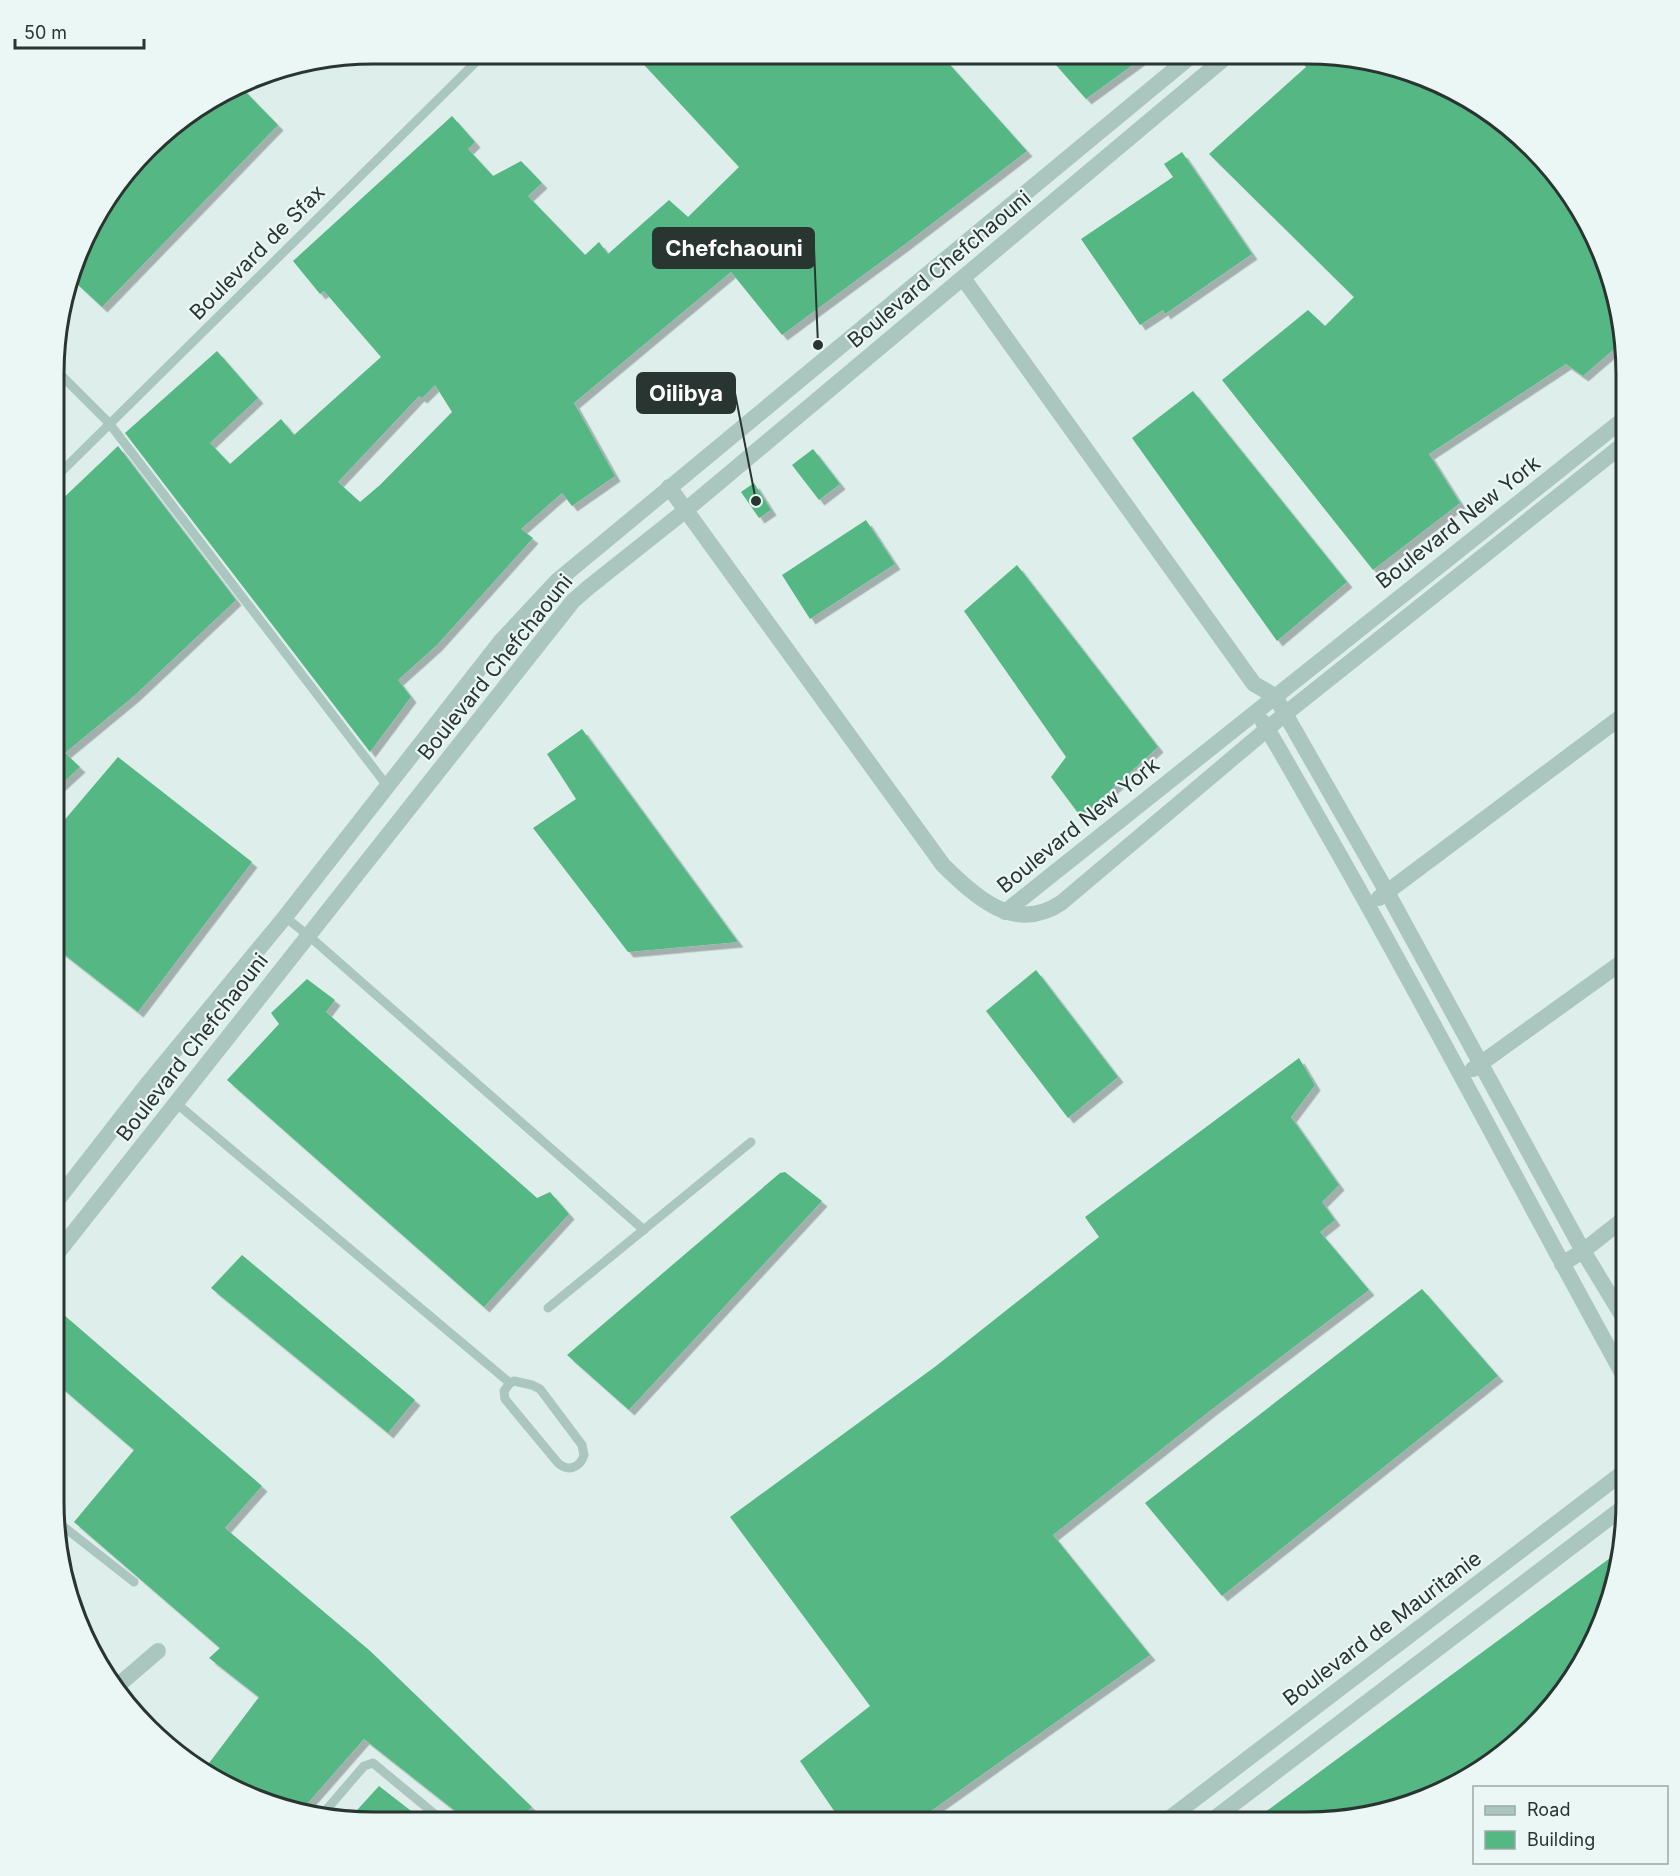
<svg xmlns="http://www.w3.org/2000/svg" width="1680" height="1876" viewBox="0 0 1680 1876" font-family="Inter,sans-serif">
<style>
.building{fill:#54b784;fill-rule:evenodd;filter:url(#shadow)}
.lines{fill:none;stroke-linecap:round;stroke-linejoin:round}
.service{stroke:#abc6be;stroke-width:9}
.minor{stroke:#abc6be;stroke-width:16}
.tertiary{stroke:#abc6be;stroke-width:16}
.labels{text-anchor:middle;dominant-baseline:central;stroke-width:4.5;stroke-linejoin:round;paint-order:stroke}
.street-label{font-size:21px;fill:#293530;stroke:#eaf7f4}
.rim{fill:none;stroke:#293530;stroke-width:3}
.leader{fill:none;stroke:#293530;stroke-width:2}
.callout-dot{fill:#293530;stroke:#eaf7f4;stroke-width:2}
.callout{fill:#293530;stroke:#293530;stroke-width:2}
.callout-label{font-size:22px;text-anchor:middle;font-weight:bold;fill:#fff}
</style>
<defs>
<filter id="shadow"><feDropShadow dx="5.5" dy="5.5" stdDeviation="0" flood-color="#0004"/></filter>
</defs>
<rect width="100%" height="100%" fill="#deefeb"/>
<g class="building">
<path d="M635,55L942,56L1027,151L904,245L782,335L731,272L574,403L615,476L572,506L562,493L521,529L533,538L437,645L398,680L411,697L370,752L125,433L217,351L258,398L210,443L230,464L281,419L294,435L381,357L324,291L320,294L293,261L452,116L475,142L468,149L493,176L521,161L542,183L528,196L585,255L599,242L608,254L669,200L688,217L739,167ZM435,385L452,412L380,485L360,502L338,482L419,396L422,398Z"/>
<polygon points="1048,56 1145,56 1086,99"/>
<polygon points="1297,57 1347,57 1466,97 1532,148 1572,197 1609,272 1618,319 1612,326 1620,344 1583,376 1566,364 1429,454 1460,503 1373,570 1222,380 1308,310 1325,326 1354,297 1209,154 1306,67"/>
<polygon points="242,88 278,125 102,307 74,281 97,215 164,133"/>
<polygon points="1182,152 1252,254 1165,314 1163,310 1140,325 1081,239 1173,177 1164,164"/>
<polygon points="1193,391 1347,582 1277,641 1132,438"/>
<polygon points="118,446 236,600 134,696 65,753 80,767 56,789 56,505"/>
<polygon points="813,449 840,484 819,500 792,465"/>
<polygon points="754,483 771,510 759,518 741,492"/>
<polygon points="866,520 895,564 810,619 782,575"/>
<polygon points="1017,565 1158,747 1081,817 1051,777 1066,757 964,611"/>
<polygon points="582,729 738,942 628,952 533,828 576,799 547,754"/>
<polygon points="118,757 252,862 138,1012 56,948 56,830"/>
<polygon points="1036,970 1118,1077 1068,1118 986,1011"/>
<polygon points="307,979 335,1000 326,1012 537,1198 550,1192 569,1214 484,1307 227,1080 279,1024 271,1013"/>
<polygon points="1299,1058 1315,1085 1291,1117 1339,1185 1322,1202 1335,1220 1320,1232 1369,1290 1211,1410 1053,1535 1150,1655 917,1821 841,1821 800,1761 870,1706 730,1517 936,1366 1099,1237 1085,1217"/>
<polygon points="785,1172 822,1201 629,1410 567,1355 780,1173"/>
<polygon points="242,1255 415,1400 388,1433 211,1288"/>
<polygon points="1422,1289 1498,1376 1222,1596 1145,1503"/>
<polygon points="64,1315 262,1486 225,1528 369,1650 532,1807 517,1821 468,1821 364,1739 300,1812 291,1811 215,1779 203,1771 259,1697 209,1658 220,1648 74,1522 134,1450 55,1382 55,1326"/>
<polygon points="1621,1550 1615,1585 1583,1661 1546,1713 1483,1768 1408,1805 1326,1821 1253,1821"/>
<polygon points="379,1786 424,1821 348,1820"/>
</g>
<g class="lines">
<g class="service">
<polyline points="57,371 109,423 388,787"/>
<polyline points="57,476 484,54"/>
<polyline points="285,917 309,936 644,1230"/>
<polyline points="176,1103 510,1383"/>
<polyline points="548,1308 751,1142"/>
<path d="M514,1381L532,1385L540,1389L582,1445L584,1455C580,1468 568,1472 558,1463L505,1399L504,1391L510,1383Z"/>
<polyline points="55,1520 134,1582"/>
<polyline points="321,1816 364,1766 373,1763 443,1821"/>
</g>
<g class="minor">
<polyline points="963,278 1254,684 1275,696 1387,892 1583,1251 1625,1320"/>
<path d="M669,487L943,865C976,897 1014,934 1061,903L1285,714L1625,443"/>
<path d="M1263,722C1286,760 1308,800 1331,840C1432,1017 1526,1199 1625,1378"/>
<polyline points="1379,898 1625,714"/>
<polyline points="1005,912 1625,418"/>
<polyline points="1473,1069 1625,960"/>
<polyline points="1562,1264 1583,1251 1625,1218"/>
<polyline points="115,1688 158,1651"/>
<polyline points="1166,1821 1625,1471"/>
<polyline points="1211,1821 1625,1506"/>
</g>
<g class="tertiary">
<polyline points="55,1203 149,1082 285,917 501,641 557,581 1191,56"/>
<polyline points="55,1256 573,601 589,587 686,510 1227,56"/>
</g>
</g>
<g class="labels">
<g class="street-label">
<text transform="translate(257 252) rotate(-45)">Boulevard de Sfax</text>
<text transform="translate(939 269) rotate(-40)">Boulevard Chefchaouni</text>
<text transform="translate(1458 522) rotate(-38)">Boulevard New York</text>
<text transform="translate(495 667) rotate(-51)">Boulevard Chefchaouni</text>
<text transform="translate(1078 825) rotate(-39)">Boulevard New York</text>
<text transform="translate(192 1047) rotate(-52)">Boulevard Chefchaouni</text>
<text transform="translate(1382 1628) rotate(-37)">Boulevard de Mauritanie</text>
</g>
</g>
<path d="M0 0H1680V1876H0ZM374 64H1306A310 310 0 0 1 1616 374V1502A310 310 0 0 1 1306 1812H374A310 310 0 0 1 64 1502V374A310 310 0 0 1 374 64Z" fill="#eaf7f4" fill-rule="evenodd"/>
<path class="rim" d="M374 64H1306A310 310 0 0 1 1616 374V1502A310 310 0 0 1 1306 1812H374A310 310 0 0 1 64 1502V374A310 310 0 0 1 374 64Z"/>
<path class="leader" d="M818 345L814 248M756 501L735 393"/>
<g class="callout-dot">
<circle cx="818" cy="345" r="6"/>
<circle cx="756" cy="501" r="6"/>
</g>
<g class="callout">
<rect x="653" y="228" width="161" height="40" rx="6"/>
<rect x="637" y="373" width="98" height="40" rx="6"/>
</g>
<g class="callout-label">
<text x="734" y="256">Chefchaouni</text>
<text x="686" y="401">Oilibya</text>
</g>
<rect x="1473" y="1786" width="195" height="78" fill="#eaf7f4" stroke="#9da9a6" stroke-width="1.5"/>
<rect x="1485" y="1806" width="30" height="9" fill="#abc6be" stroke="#9da9a6" stroke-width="1.5"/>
<text x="1527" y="1816" font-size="18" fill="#293530">Road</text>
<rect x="1485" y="1831" width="30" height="18" fill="#54b784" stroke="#9da9a6" stroke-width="1.5"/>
<text x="1527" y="1846" font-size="18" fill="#293530">Building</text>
<path d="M15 39v9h129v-9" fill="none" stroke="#293530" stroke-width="3"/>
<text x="24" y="39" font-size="18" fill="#293530" stroke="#eaf7f4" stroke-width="4.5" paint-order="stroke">50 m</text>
</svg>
